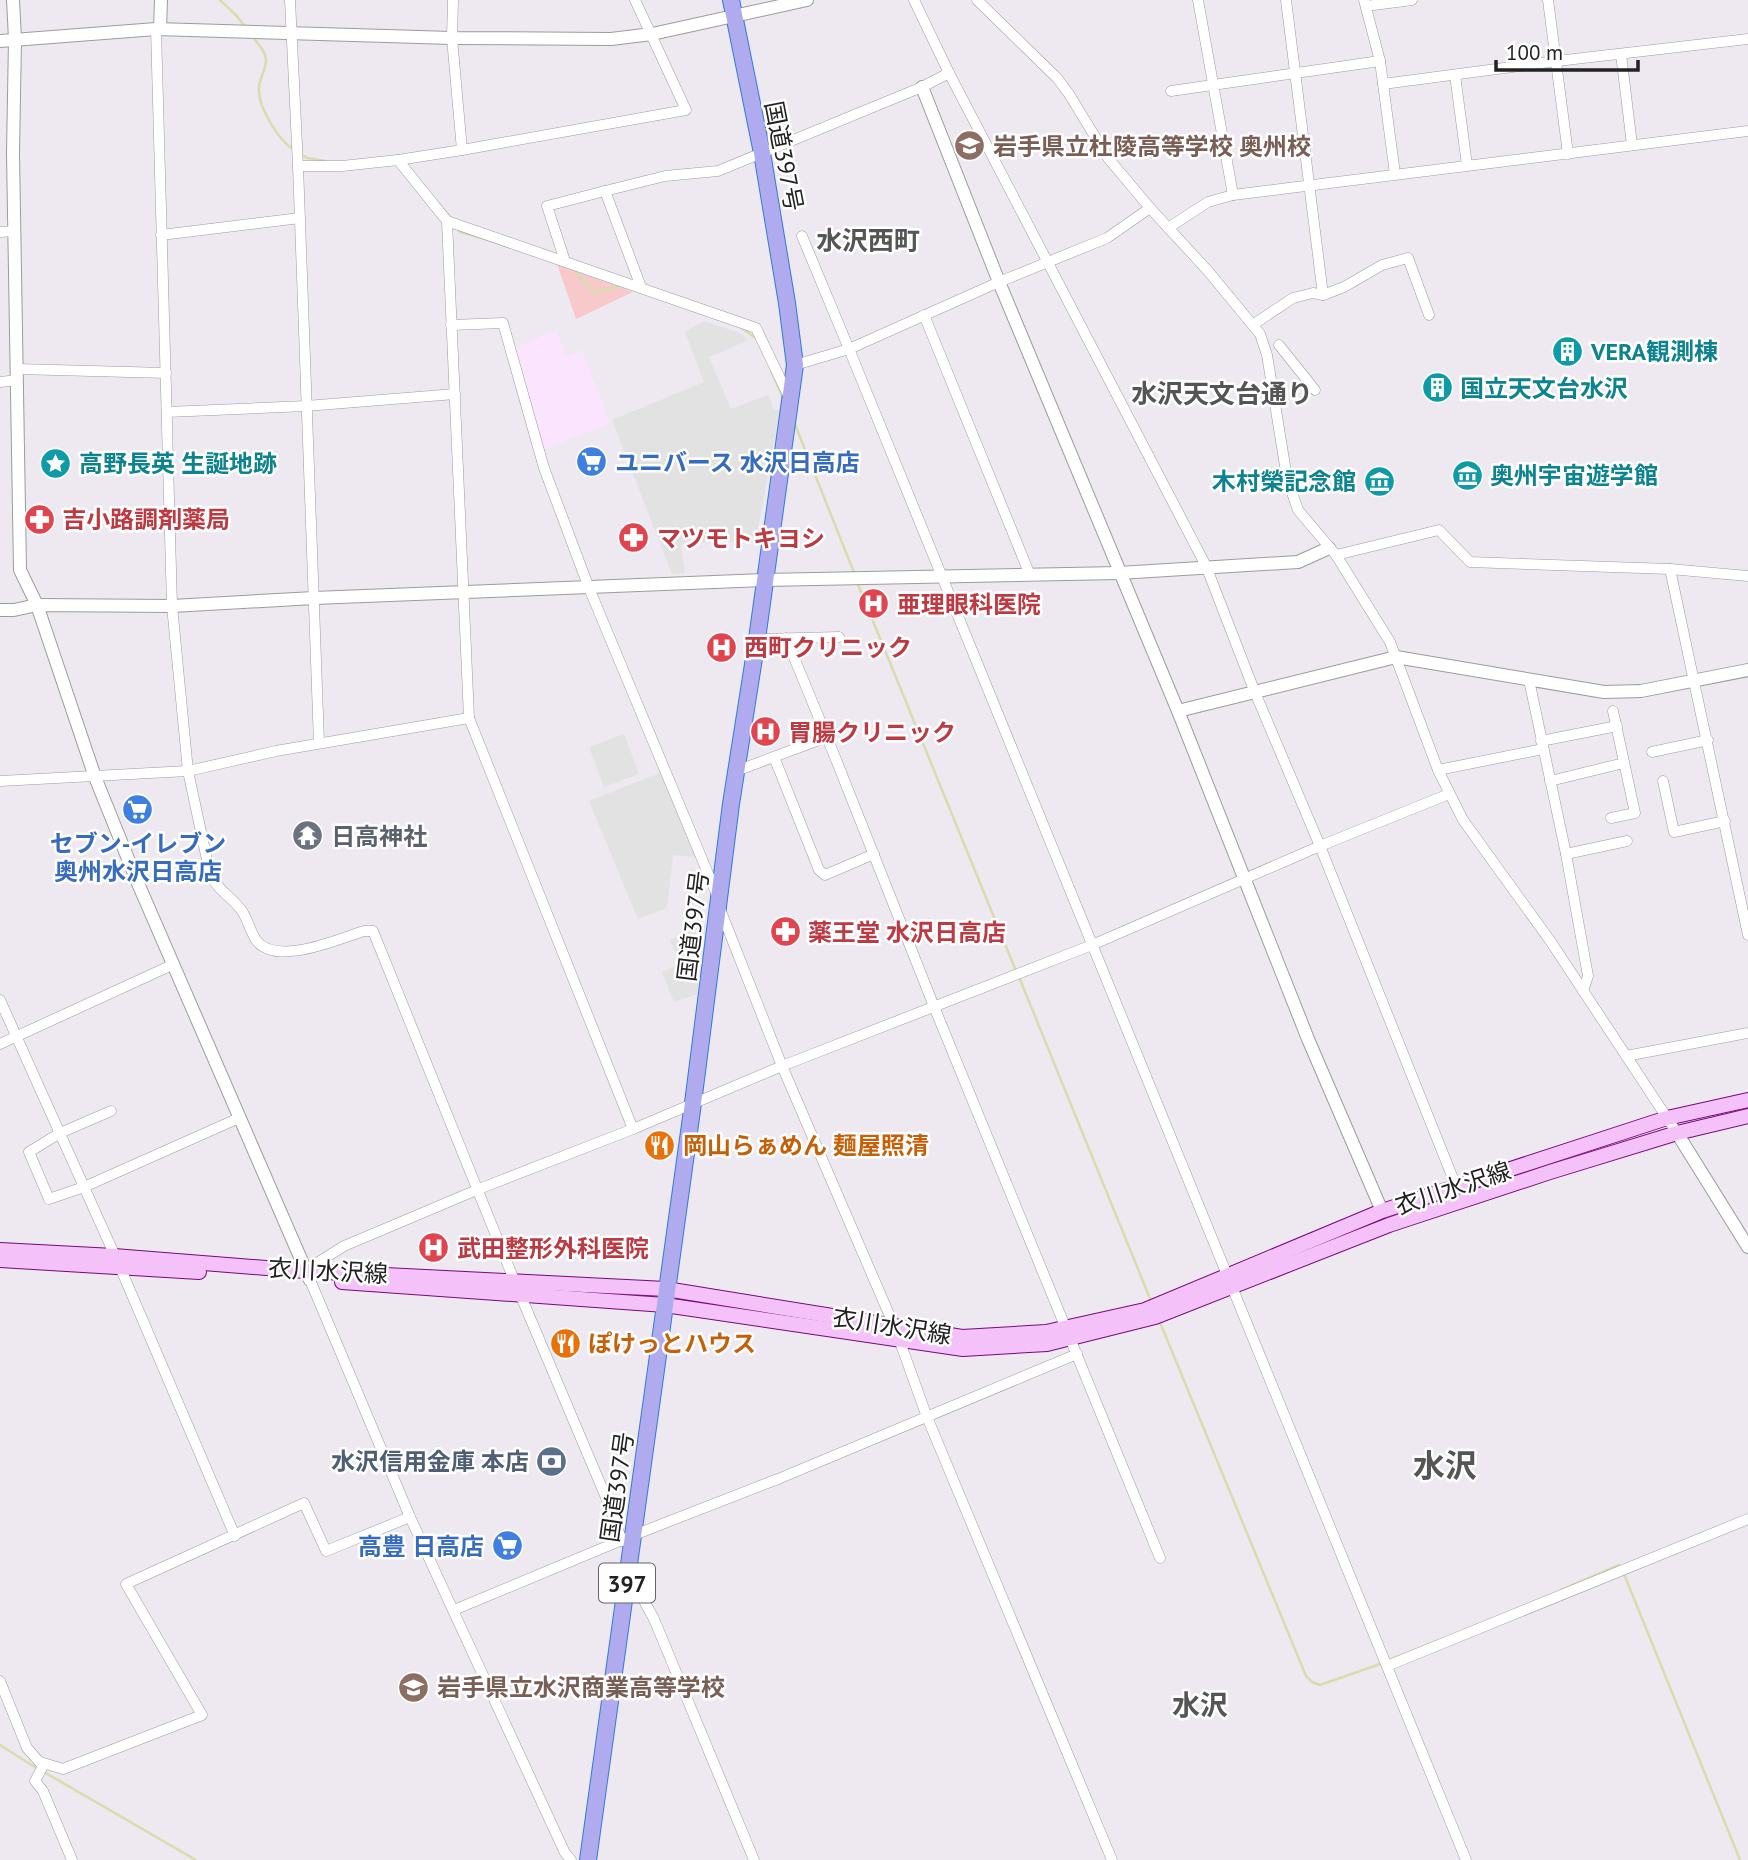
<svg xmlns="http://www.w3.org/2000/svg" width="1748" height="1860" viewBox="0 0 1748 1860" font-family="'PT Sans','Noto Sans JP',sans-serif">
<style>
.education{fill:#fbe5fe}
.park{fill:#f8c9cb}
.parking{fill:#e2e2e2}
.lines{fill:none;stroke-linecap:round;stroke-linejoin:round}
.stream{stroke:#d7ddac;stroke-width:2.5}
.minor-casing{stroke:#9c9c9c;stroke-width:11}
.tertiary-casing{stroke:#9c9c9c;stroke-width:14}
.secondary-casing{stroke:#770978;stroke-width:16}
.trunk-casing{stroke:#307cd5;stroke-width:18}
.minor{stroke:#fff;stroke-width:10}
.tertiary{stroke:#fff;stroke-width:12}
.secondary{stroke:#f4c1f8;stroke-width:14}
.trunk{stroke:#b0aaef;stroke-width:16}
.labels{text-anchor:middle;dominant-baseline:central;stroke-width:5;stroke-linejoin:round;paint-order:stroke}
.shield{fill:#fff;stroke:#646464;stroke-width:2}
.shield-label{font-size:23px;font-weight:bold;fill:#222}
.education-label{font-size:24px;font-weight:bold;fill:#785e54;stroke:#fff;text-anchor:start}
.street-label{font-size:24px;fill:#222;stroke:#fff}
.culture-label{font-size:24px;font-weight:bold;fill:#0d838f;stroke:#fff;text-anchor:start}
.shop-label{font-size:24px;font-weight:bold;fill:#366cbe;stroke:#fff;text-anchor:start}
.health-label{font-size:24px;font-weight:bold;fill:#be3a42;stroke:#fff;text-anchor:start}
.worship-label{font-size:24px;font-weight:bold;fill:#5b616d;stroke:#fff;text-anchor:start}
.food-label{font-size:24px;font-weight:bold;fill:#c56008;stroke:#fff;text-anchor:start}
.service-label{font-size:24px;font-weight:bold;fill:#4e5e75;stroke:#fff;text-anchor:end}
.neighbourhood-label{font-size:26px;font-weight:bold;fill:#555;stroke:#fff}
.quarter-label{font-size:28px;font-weight:bold;fill:#555;stroke:#fff}
.district-label{font-size:32px;font-weight:bold;fill:#555;stroke:#fff}
</style>
<rect width="100%" height="100%" fill="#eee9f1"/>
<polygon class="education" points="556,330 566,357 582,350 610,423 542,450 514,349"/>
<polygon class="park" points="557,264 633,292 576,319"/>
<g class="parking">
<polygon points="704,321 743,334 747,341 709,357 731,409 768,395 774,410 780,409 756,541 697,543 696,539 685,542 681,547 685,573 672,574 612,420 704,382 685,332"/>
<polygon points="624,734 639,774 604,787 589,747"/>
<polygon points="662,772 697,857 673,855 667,908 638,919 589,801"/>
<polygon points="708,923 703,952 679,961 670,940"/>
<polygon points="703,954 697,994 674,1002 662,972"/>
</g>
<g class="lines">
<g class="stream">
<polyline points="220,0 236,15 246,28"/>
<path d="M252,36C257,43 266,51 266,60C266,69 260,78 259,87C257,105 278,140 293,149"/>
<polyline points="301,154 307,158 325,161"/>
<polyline points="438,203 452,219"/>
<polyline points="457,228 460,232 486,239"/>
<polyline points="574,270 594,293 622,285"/>
<polyline points="743,329 757,339"/>
<polyline points="771,371 784,400"/>
<polyline points="794,422 855,575"/>
<polyline points="857,582 1016,971"/>
<polyline points="1019,977 1151,1301"/>
<polyline points="1159,1320 1306,1676 1312,1682 1320,1685 1383,1663"/>
<polyline points="1624,1574 1740,1860"/>
<polyline points="1561,1590 1619,1565 1621,1568"/>
<polyline points="1389,1660 1442,1639"/>
<polyline points="0,1745 38,1769"/>
<polyline points="44,1772 196,1860"/>
</g>
<defs>
<g id="minor">
<polyline points="290,0 298,166 342,166 398,160 447,221 756,328 789,397"/>
<polyline points="453,0 452,38 462,150 686,110 635,0"/>
<polyline points="914,0 949,73 1206,566 1254,690 1320,846 1456,1186"/>
<polyline points="977,0 1057,78 1069,94 1108,158 1150,208 1208,271 1260,334 1267,355 1287,478 1298,510 1336,555 1390,642 1438,770 1463,820 1551,942 1677,1133"/>
<polyline points="1198,0 1233,195"/>
<polyline points="1286,0 1323,295"/>
<polyline points="1364,0 1380,61 1395,174"/>
<polyline points="1548,0 1568,154"/>
<polyline points="1366,6 1412,0"/>
<path d="M156,29L172,606L188,771L210,874C217,890 232,897 242,911C248,920 250,931 256,940C276,967 338,939 364,931H373L514,1280"/>
<polyline points="1621,54 1632,145"/>
<polyline points="1455,75 1467,165"/>
<polyline points="1383,84 1557,61 1748,39"/>
<polyline points="1171,91 1380,61"/>
<polyline points="398,160 462,150"/>
<polyline points="298,166 319,743"/>
<polyline points="447,221 469,718 633,1129"/>
<polyline points="1168,228 1208,202 1233,195 1748,131"/>
<polyline points="0,232 15,231"/>
<polyline points="161,235 300,218"/>
<polyline points="802,236 849,349 999,282 1107,238 1150,208"/>
<polyline points="565,261 547,206 605,191"/>
<polyline points="641,287 605,191 665,176 718,171 922,87 949,73"/>
<polyline points="924,315 1030,575"/>
<polyline points="1254,324 1293,298 1313,293 1323,295 1344,287 1382,265 1408,258 1429,315"/>
<polyline points="451,325 503,323 544,468 589,588 717,895"/>
<polyline points="1279,345 1315,390"/>
<polyline points="795,365 849,349 1466,1860"/>
<polyline points="17,369 166,373"/>
<polyline points="0,382 17,380"/>
<polyline points="167,412 306,406 455,394"/>
<polyline points="1336,555 1439,530 1470,562 1670,569 1748,576"/>
<polyline points="1670,569 1748,935"/>
<polyline points="786,638 835,757 935,1009 1160,1558"/>
<polyline points="757,639 839,637"/>
<polyline points="1529,680 1566,854 1588,976 1583,991"/>
<polyline points="1541,741 1617,726"/>
<polyline points="1652,752 1708,740"/>
<polyline points="774,757 819,870 825,875 874,854"/>
<polyline points="1438,770 1543,749"/>
<polyline points="736,771 827,737"/>
<polyline points="0,781 188,771 276,751 469,718"/>
<polyline points="1550,781 1624,763"/>
<polyline points="1663,781 1674,832 1725,821"/>
<polyline points="1611,818 1635,813 1613,711"/>
<polyline points="1566,854 1627,841"/>
<polyline points="720,909 782,1066 895,1328 927,1417 1112,1860"/>
<polyline points="0,1000 120,1267 235,1536"/>
<polyline points="0,1044 172,965"/>
<polyline points="1626,1056 1748,1033"/>
<polyline points="111,1111 60,1133 29,1152 49,1199 84,1187 239,1118"/>
<polyline points="306,1270 344,1246 479,1189 633,1129 782,1066 1092,945 1320,846 1449,794"/>
<polyline points="310,1280 410,1517 565,1853 571,1860"/>
<polyline points="520,1294 605,1495 622,1541"/>
<polyline points="628,1572 654,1619 754,1860"/>
<polyline points="454,1610 634,1535 778,1479 1077,1354"/>
<polyline points="1387,1666 1748,1519"/>
<polyline points="0,1681 27,1748 43,1766 35,1781 43,1791 72,1860"/>
<polyline points="40,1762 63,1769 202,1715 126,1584 304,1503 326,1551 410,1517"/>
</g>
<g id="tertiary">
<polyline points="13,0 15,39 13,153 20,570 37,605 95,777 137,881 310,1280"/>
<polyline points="160,29 161,0"/>
<polyline points="0,41 156,29 452,38 611,39 652,34 807,0"/>
<polyline points="922,87 999,282 1178,711 1308,1039 1382,1211"/>
<polyline points="0,610 14,610 37,605 172,606 314,598 764,580 1119,573 1298,562 1329,548"/>
<polyline points="1178,711 1396,657 1604,692 1641,691 1748,670"/>
<polyline points="1677,1133 1748,1247"/>
</g>
<g id="secondary">
<polyline points="0,1250 114,1256 305,1271 666,1289 962,1337 1046,1332 1145,1310 1382,1211 1667,1118 1748,1100"/>
<polyline points="0,1260 199,1272"/>
<polyline points="342,1282 665,1305 963,1349 1047,1344 1155,1317 1389,1225 1550,1172 1677,1133 1748,1116"/>
</g>
<polyline id="trunk" points="588,1860 693,1103 731,804 757,639 795,365 787,303 762,153 731,0"/>
</defs>
<use href="#minor" class="minor-casing"/>
<use href="#tertiary" class="tertiary-casing"/>
<use href="#secondary" class="secondary-casing"/>
<use href="#trunk" class="trunk-casing"/>
<use href="#minor" class="minor"/>
<use href="#tertiary" class="tertiary"/>
<use href="#secondary" class="secondary"/>
<use href="#trunk" class="trunk"/>
</g>
<defs>
<symbol id="school-disc" viewBox="-11 -11 22 22"><circle r="9.5" fill="#8d6e63" stroke="#fff"/><path d="M0-5L7-2L0 1L-7-2ZM-4 1L0 2.5L4 1V4Q0 6-4 4Z" fill="#fff"/></symbol>
<symbol id="building-disc" viewBox="-11 -11 22 22"><circle r="9.5" fill="#0f9aa8" stroke="#fff"/><path d="M-4-6H4V6H1V3H-1V6H-4ZM-2.5-4.3h1.7v1.8h-1.7ZM.8-4.3h1.7v1.8H.8ZM-2.5-1h1.7V.8h-1.7ZM.8-1h1.7V.8H.8Z" fill="#fff"/></symbol>
<symbol id="supermarket-disc" viewBox="-11 -11 22 22"><circle r="9.5" fill="#3f7fe0" stroke="#fff"/><path d="M-6-5.5h2.5l.6 2H6L4.5 2H-2.5L-4.4-4H-6ZM-1.5 3.2a1.3 1.3 0 1 0 .1 0ZM3 3.2a1.3 1.3 0 1 0 .1 0Z" fill="#fff"/></symbol>
<symbol id="sight-disc" viewBox="-11 -11 22 22"><circle r="9.5" fill="#0f9aa8" stroke="#fff"/><path d="M0-6L1.8-2.2L6-1.7L2.9 1.2L3.7 5.4L0 3.3L-3.7 5.4L-2.9 1.2L-6-1.7L-1.8-2.2Z" fill="#fff"/></symbol>
<symbol id="museum-disc" viewBox="-11 -11 22 22"><circle r="9.5" fill="#0f9aa8" stroke="#fff"/><path d="M0-6L6-3V-2H-6V-3ZM-5-1h2V3h-2ZM-1-1h2V3h-2ZM3-1h2V3H3ZM-6 4H6V6H-6Z" fill="#fff"/></symbol>
<symbol id="pharmacy-disc" viewBox="-11 -11 22 22"><circle r="9.5" fill="#e0444e" stroke="#fff"/><path d="M-2-6h4v4h4v4h-4v4h-4v-4h-4v-4h4Z" fill="#fff"/></symbol>
<symbol id="hospital-disc" viewBox="-11 -11 22 22"><circle r="9.5" fill="#e0444e" stroke="#fff"/><path d="M-5-5h3v3.5h4V-5h3V5h-3V1.5h-4V5h-3Z" fill="#fff"/></symbol>
<symbol id="temple-disc" viewBox="-11 -11 22 22"><circle r="9.5" fill="#6b7280" stroke="#fff"/><path d="M0-6L5-2H3V0L6.5 2.5H4V6H1.5V3h-3V6H-4V2.5H-6.5L-3 0V-2H-5Z" fill="#fff"/></symbol>
<symbol id="restaurant-disc" viewBox="-11 -11 22 22"><circle r="9.5" fill="#e8710a" stroke="#fff"/><path d="M-5-6h1v4h1v-4h1v4h1v-4h1v5L-1.5 .5V6h-2V.5L-5-1ZM5-6V6H3V1.5H1.5Q1.5-4 5-6Z" fill="#fff"/></symbol>
<symbol id="bank-disc" viewBox="-11 -11 22 22"><circle r="9.5" fill="#5c6f8a" stroke="#fff"/><path d="M-6-4H6V4H-6ZM0-2.3a2.3 2.3 0 1 0 0 4.6a2.3 2.3 0 1 0 0-4.6Z" fill="#fff"/></symbol>
</defs>
<g fill-rule="evenodd">
<use href="#school-disc" x="952" y="128" width="35" height="35"/>
<use href="#building-disc" x="1550" y="334" width="35" height="35"/>
<use href="#building-disc" x="1420" y="370" width="35" height="35"/>
<use href="#supermarket-disc" x="574" y="444" width="35" height="35"/>
<use href="#sight-disc" x="38" y="446" width="35" height="35"/>
<use href="#museum-disc" x="1450" y="458" width="35" height="35"/>
<use href="#museum-disc" x="1362" y="464" width="35" height="35"/>
<use href="#pharmacy-disc" x="22" y="502" width="35" height="35"/>
<use href="#pharmacy-disc" x="616" y="520" width="35" height="35"/>
<use href="#hospital-disc" x="856" y="586" width="35" height="35"/>
<use href="#hospital-disc" x="704" y="630" width="35" height="35"/>
<use href="#hospital-disc" x="748" y="714" width="35" height="35"/>
<use href="#supermarket-disc" x="120" y="792" width="35" height="35"/>
<use href="#temple-disc" x="290" y="818" width="35" height="35"/>
<use href="#pharmacy-disc" x="768" y="914" width="35" height="35"/>
<use href="#restaurant-disc" x="642" y="1128" width="35" height="35"/>
<use href="#hospital-disc" x="416" y="1230" width="35" height="35"/>
<use href="#restaurant-disc" x="548" y="1326" width="35" height="35"/>
<use href="#bank-disc" x="534" y="1444" width="35" height="35"/>
<use href="#supermarket-disc" x="490" y="1528" width="35" height="35"/>
<use href="#school-disc" x="396" y="1670" width="35" height="35"/>
</g>
<g class="labels">
<rect class="shield" x="599" y="1563.5" width="56" height="39" rx="5"/>
<g class="shield-label">
<text x="627" y="1583">397</text>
</g>
<g class="education-label">
<text x="993" y="146">岩手県立杜陵高等学校 奥州校</text>
<text x="437" y="1687">岩手県立水沢商業高等学校</text>
</g>
<g class="street-label">
<text transform="translate(784 156) rotate(79)">国道397号</text>
<text transform="translate(693 926) rotate(-83)">国道397号</text>
<text transform="translate(1453 1188) rotate(-18)">衣川水沢線</text>
<text transform="translate(328 1271) rotate(3)">衣川水沢線</text>
<text transform="translate(892 1326) rotate(9)">衣川水沢線</text>
<text transform="translate(617 1487) rotate(-82)">国道397号</text>
</g>
<g class="culture-label">
<text x="1591" y="351">VERA観測棟</text>
<text x="1460" y="388">国立天文台水沢</text>
<text x="79" y="463">高野長英 生誕地跡</text>
<text x="1490" y="475">奥州宇宙遊学館</text>
<text x="1356" y="481" text-anchor="end">木村榮記念館</text>
</g>
<g class="shop-label">
<text x="615" y="462">ユニバース 水沢日高店</text>
<text x="138" y="843" text-anchor="middle">セブン-イレブン<tspan x="138" dy="28">奥州水沢日高店</tspan></text>
<text x="484" y="1546" text-anchor="end">高豊 日高店</text>
</g>
<g class="health-label">
<text x="62" y="519">吉小路調剤薬局</text>
<text x="657" y="538">マツモトキヨシ</text>
<text x="897" y="604">亜理眼科医院</text>
<text x="744" y="647">西町クリニック</text>
<text x="788" y="732">胃腸クリニック</text>
<text x="808" y="932">薬王堂 水沢日高店</text>
<text x="457" y="1248">武田整形外科医院</text>
</g>
<g class="worship-label">
<text x="331" y="836">日高神社</text>
</g>
<g class="food-label">
<text x="683" y="1145">岡山らぁめん 麺屋照清</text>
<text x="588" y="1343">ぽけっとハウス</text>
</g>
<g class="service-label">
<text x="529" y="1461">水沢信用金庫 本店</text>
</g>
<g class="neighbourhood-label">
<text x="868" y="240">水沢西町</text>
<text x="1222" y="393">水沢天文台通り</text>
</g>
<g class="quarter-label">
<text x="1200" y="1704">水沢</text>
</g>
<g class="district-label">
<text x="1445" y="1465">水沢</text>
</g>
</g>
<path d="M1496 60v10h142v-10" fill="none" stroke="#222222" stroke-width="3.5"/>
<text x="1506" y="60" font-size="21" fill="#222222" stroke="#ffffff" stroke-width="5" paint-order="stroke">100 m</text>
</svg>
